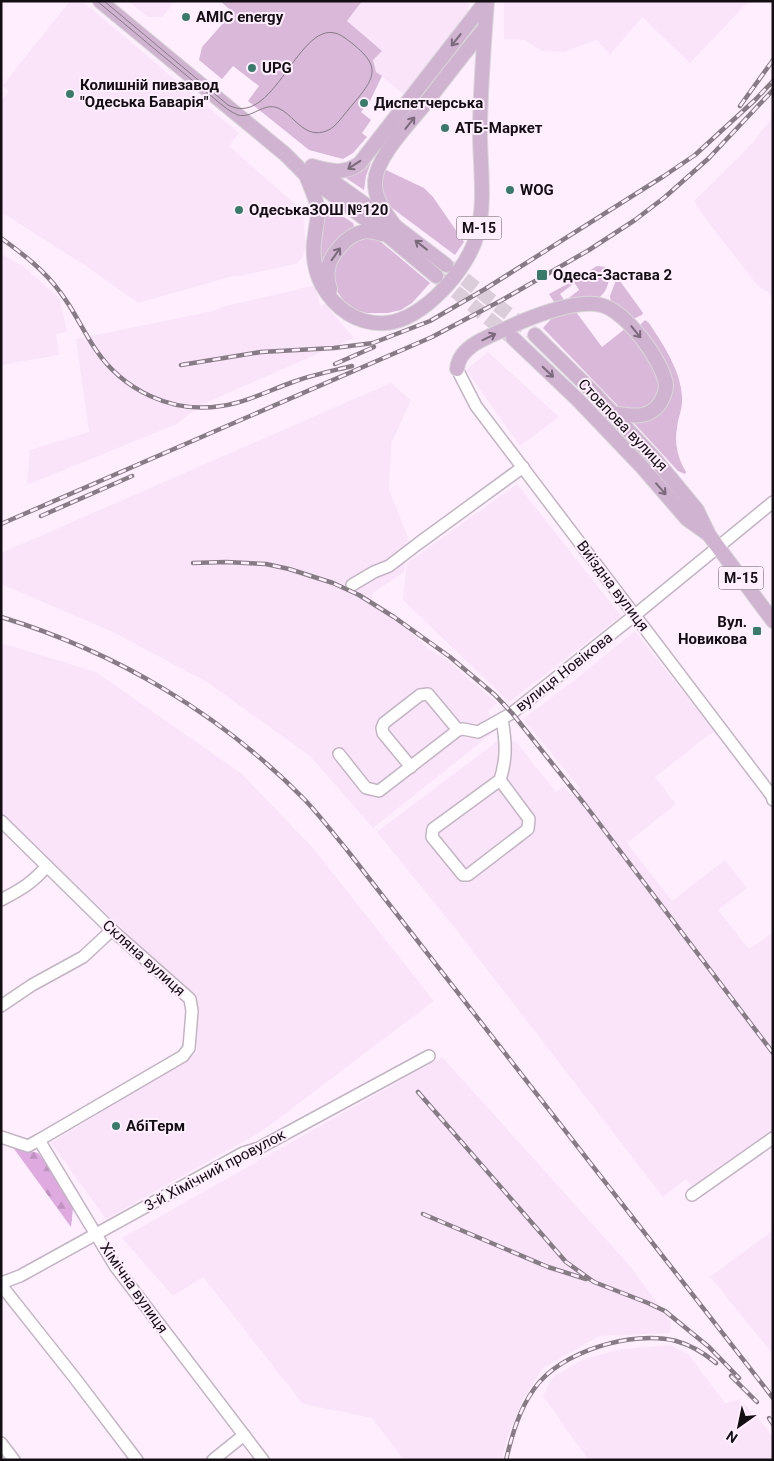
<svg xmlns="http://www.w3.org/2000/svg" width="774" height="1461" viewBox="0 0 774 1461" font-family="Roboto,sans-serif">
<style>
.built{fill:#fae4fa}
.grass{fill:#d9b8d9}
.forest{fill:url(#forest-firs)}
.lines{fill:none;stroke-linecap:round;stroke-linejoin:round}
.major-tunnel{stroke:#dccddb;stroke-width:14;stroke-dasharray:14 7;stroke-linecap:butt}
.minor-casing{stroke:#c3b4c3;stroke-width:14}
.major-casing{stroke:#d9d8d9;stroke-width:16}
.minor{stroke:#fff;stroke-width:11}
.major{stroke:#d0b3d1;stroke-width:14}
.tram{stroke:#877c86;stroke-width:1}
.rail-casing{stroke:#877c86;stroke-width:4.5}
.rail{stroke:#ffeffe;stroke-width:2.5;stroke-dasharray:8;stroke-linecap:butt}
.oneway{stroke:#7b697c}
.poi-dot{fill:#397b6b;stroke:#ffeffe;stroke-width:2}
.labels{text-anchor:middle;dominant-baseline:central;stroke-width:4;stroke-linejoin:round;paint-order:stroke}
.shield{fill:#ffeffe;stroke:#5a525a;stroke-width:1}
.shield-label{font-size:14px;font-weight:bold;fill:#130e13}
.poi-label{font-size:15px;font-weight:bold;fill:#130e13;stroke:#ffeffe;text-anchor:start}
.street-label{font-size:15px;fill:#130e13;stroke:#ffeffe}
</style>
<defs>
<pattern id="forest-firs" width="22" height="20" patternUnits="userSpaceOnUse" patternTransform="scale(1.25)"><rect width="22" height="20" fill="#deaadf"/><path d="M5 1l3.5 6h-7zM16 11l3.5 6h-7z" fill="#be91be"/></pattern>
</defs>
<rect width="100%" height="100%" fill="#ffeffe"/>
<g class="built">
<polygon points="70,1 82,1 239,133 229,146 303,211 306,246 302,258 296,264 239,276 233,276 138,303 86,266 1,212 1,101 9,91 2,86"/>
<polygon points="128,1 175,1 162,17 148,17"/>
<polygon points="362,1 468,1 468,18 405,95 376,72 373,60 381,51 347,21"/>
<polygon points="504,1 749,1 690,63 642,17 610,55 597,40 564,52 542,51 525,40 504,39"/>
<polygon points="773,117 773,301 768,292 758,286 705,218 694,201 747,149"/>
<polygon points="1,254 23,266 60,299 67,332 56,334 59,355 1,365"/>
<polygon points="316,285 320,306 325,304 354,338 203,404 177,424 27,485 30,450 89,432 76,339 213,311 222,307"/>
<polygon points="488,352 559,417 520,446 466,370"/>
<polygon points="391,383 411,400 391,444 389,490 408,537 404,572 373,593 371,605 408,629 429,649 444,658 497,703 488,711 496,730 373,828 310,756 207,682 113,632 1,584 1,553"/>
<polygon points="517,484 621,616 509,702 403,600 407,563"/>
<polygon points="635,631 714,731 655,777 676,804 627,843 672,901 725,860 747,888 718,910 749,949 773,932 773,1131 695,1191 686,1179 663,1197 458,932 377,832 503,737 517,743 556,792 564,786 571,795 580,788 523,719 571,683"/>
<polygon points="1,643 96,672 242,774 312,847 434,1001 262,1131 106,1219 51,1143 197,1053 195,998 1,813"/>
<polygon points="442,1057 630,1266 671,1322 670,1333 599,1336 543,1368 524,1397 508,1435 502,1460 404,1460 372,1418 303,1404 203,1277 173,1296 122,1238"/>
<polygon points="773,1230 773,1354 710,1277"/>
<polygon points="671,1345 689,1355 725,1403 740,1399 768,1430 773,1438 773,1460 587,1460 587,1458 543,1396 553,1377 582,1360 620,1349"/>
</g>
<g class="grass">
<polygon points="220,1 362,1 347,21 382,51 373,60 376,72 382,76 370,101 361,112 371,120 362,133 367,137 353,153 343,159 309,150 248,101 259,86 233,66 222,79 199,60 202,47 233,12"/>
<polygon points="368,160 371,162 366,176 364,190 346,178 346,176"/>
<path d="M386,170L424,188L433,197L464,242L455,255L388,205C381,194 380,184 384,172Z"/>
<polygon points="327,206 353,223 354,226 329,252 321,263 318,254 324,209"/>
<polygon points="374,236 430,283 412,303 401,310 388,313 367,313 355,310 346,304 334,287 334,265 340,255 357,239"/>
<path d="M597,266L606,267L610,275C608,286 606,293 597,299L556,305L549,294L571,282L573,284L560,294L565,301L579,290L574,282L576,279Z"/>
<polygon points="616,280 620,281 643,313 642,315 633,319 611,303 610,296"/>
<path d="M576,312L602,347L626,328C638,345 673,383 653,402C643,411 633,410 620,408L543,328L553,317Z"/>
<path d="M645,320L649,323C663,344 681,371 682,397C683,408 678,417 677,428C674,443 678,459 686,472L685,474L678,471L633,422L668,399L639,326Z"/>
</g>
<polygon class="forest" points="12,1146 38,1153 56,1175 66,1192 73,1208 71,1227"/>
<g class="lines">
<g class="major-tunnel">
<polyline points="448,266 535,335"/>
<polyline points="439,278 511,337"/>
</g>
<defs>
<g id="minor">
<polyline points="457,369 476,406 772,796 773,800"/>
<polyline points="352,585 374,572 389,566 419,543 523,467"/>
<polyline points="339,754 366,788 379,791 458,730 463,729 478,732 512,713 635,615 773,502"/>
<polyline points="411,767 383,733 382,728 384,723 420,695 428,694 458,730"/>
<path d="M500,780L433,829L432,837L463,875H468L528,829L529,819L500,780C507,758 506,742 502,719"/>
<polyline points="1,821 112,930 190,999 192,1011 189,1048 183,1056 39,1140"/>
<path d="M1,900C22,889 32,883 47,866"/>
<polyline points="1,1006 32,985 83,957 112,930"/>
<polyline points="1,1137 28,1146 39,1140 115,1266 263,1460"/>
<polyline points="692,1195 773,1138"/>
<polyline points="1,1283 20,1276 243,1153 259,1148 429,1056"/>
<polyline points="1,1285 74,1377 137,1460"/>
<polyline points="1,1443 14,1460"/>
<polyline points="213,1460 244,1435"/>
</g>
<g id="major">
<polyline points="100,1 285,154 306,175 387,235 436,276"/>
<path d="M312,166C329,171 345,175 360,163L486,1"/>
<polyline points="317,170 395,226 446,265"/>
<path d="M306,175C310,187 317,199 318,211C318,219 316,226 315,234C312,252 313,268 322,285C335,309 358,325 386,323C423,320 468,269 477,235C486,203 480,166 480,133C480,89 484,45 487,1"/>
<path d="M395,226C385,212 374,199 375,181C377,156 409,124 425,104C445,78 464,53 485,28"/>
<path d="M330,289C328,283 326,277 328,269C330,255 347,235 362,232C368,230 375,232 382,234"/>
<polyline points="535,335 594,393 655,459 697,510 709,535 773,621"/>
<polyline points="513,338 578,400 642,467 687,519 708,534"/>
<path d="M457,369C459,347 485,338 503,330C528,318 574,299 601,305C626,311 663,361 666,385C666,392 663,398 660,403C656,409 649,414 642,415C632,417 621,414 611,413"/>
</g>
</defs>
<use href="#minor" class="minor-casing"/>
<use href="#major" class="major-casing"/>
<use href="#minor" class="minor"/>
<use href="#major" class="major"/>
<path class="tram" d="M97,1L216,100C222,105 230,112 238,115C252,119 263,102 278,108C294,115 303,137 323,132C334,130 341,118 348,110C376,77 385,67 345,38C301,5 277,131 228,105L104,1"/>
<defs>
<g id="rail">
<polyline points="740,106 773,60"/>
<path d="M1,238C23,254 44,270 60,292C74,310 83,331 96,350C123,390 172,414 221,406C245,403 270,390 293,382C312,375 332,371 352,366"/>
<polyline points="335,364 374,347"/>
<polyline points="181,365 261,352 334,348 373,343 430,321 485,289 664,176 695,155 755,100 773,81"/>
<polyline points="41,516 132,476"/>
<polyline points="1,524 432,337 502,300 589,250 635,220 665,197 709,158 773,90"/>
<polyline points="193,563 226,562 266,564 289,569 333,583 359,595 394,617 450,657 495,695 512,713 586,806 773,1053"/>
<path d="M1,617C116,652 221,714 305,800C320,816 333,833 347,850L773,1398"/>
<polyline points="418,1092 566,1262 594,1282 648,1303 665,1311 709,1347 739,1378"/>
<polyline points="423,1214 548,1267 586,1279"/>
<polyline points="731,1376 757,1402"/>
<polyline points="769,1418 773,1424"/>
<path d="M506,1460C512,1435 519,1410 534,1389C560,1351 633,1330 676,1341C691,1345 704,1353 716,1363"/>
</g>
</defs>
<use href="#rail" class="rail-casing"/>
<use href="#rail" class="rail"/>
</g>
<defs><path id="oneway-shaft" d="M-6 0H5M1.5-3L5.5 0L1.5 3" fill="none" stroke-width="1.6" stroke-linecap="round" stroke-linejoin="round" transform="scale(1.25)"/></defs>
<g class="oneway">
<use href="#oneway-shaft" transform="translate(456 40) rotate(128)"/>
<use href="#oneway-shaft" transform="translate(410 123) rotate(-52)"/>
<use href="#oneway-shaft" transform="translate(354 165) rotate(147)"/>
<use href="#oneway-shaft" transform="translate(421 245) rotate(-142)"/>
<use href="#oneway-shaft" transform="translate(336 254) rotate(-55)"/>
<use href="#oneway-shaft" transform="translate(636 332) rotate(51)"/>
<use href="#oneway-shaft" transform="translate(489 337) rotate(-26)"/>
<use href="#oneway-shaft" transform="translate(548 372) rotate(44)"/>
<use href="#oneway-shaft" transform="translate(661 489) rotate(49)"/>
</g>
<g class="poi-dot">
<circle cx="186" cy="17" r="5"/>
<circle cx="252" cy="68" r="5"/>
<circle cx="70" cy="94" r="5"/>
<circle cx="364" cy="103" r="5"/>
<circle cx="445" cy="128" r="5"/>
<circle cx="510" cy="190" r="5"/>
<circle cx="239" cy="210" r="5"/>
<rect x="536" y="269" width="12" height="12" rx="2.5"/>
<rect x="752" y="626" width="10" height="10" rx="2.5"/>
<circle cx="116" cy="1126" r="5"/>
</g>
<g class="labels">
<g class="shield">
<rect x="456.5" y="216.5" width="45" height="23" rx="4"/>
<rect x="718.5" y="566.5" width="45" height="23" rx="4"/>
</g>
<g class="shield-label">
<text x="479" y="228">М-15</text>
<text x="741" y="578">М-15</text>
</g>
<g class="poi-label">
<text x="196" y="17">AMIC energy</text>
<text x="262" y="68">UPG</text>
<text x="80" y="85">Колишній пивзавод<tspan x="80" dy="17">"Одеська Баварія"</tspan></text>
<text x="374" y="103">Диспетчерська</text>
<text x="455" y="128">АТБ-Маркет</text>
<text x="520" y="190">WOG</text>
<text x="249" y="210">ОдеськаЗОШ №120</text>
<text x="553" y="275">Одеса-Застава 2</text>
<text x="747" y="622" text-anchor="end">Вул.<tspan x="747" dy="17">Новикова</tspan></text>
<text x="126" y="1126">АбіТерм</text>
</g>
<g class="street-label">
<text transform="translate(623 425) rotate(46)">Стовпова вулиця</text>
<text transform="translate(613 586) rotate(53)">Виїздна вулиця</text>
<text transform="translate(564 672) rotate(-38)">вулиця Новікова</text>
<text transform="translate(144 958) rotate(42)">Скляна вулиця</text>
<text transform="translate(215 1170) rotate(-28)">3-й Хімічний провулок</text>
<text transform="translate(134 1288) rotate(55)">Хімічна вулиця</text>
</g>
</g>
<rect width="774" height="1461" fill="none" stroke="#130e13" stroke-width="5"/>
<g transform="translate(739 1426) rotate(213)" stroke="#ffeffe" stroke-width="4" paint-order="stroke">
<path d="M0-4L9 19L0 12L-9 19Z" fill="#130e13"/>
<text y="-8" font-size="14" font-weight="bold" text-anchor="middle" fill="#130e13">N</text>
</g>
</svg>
